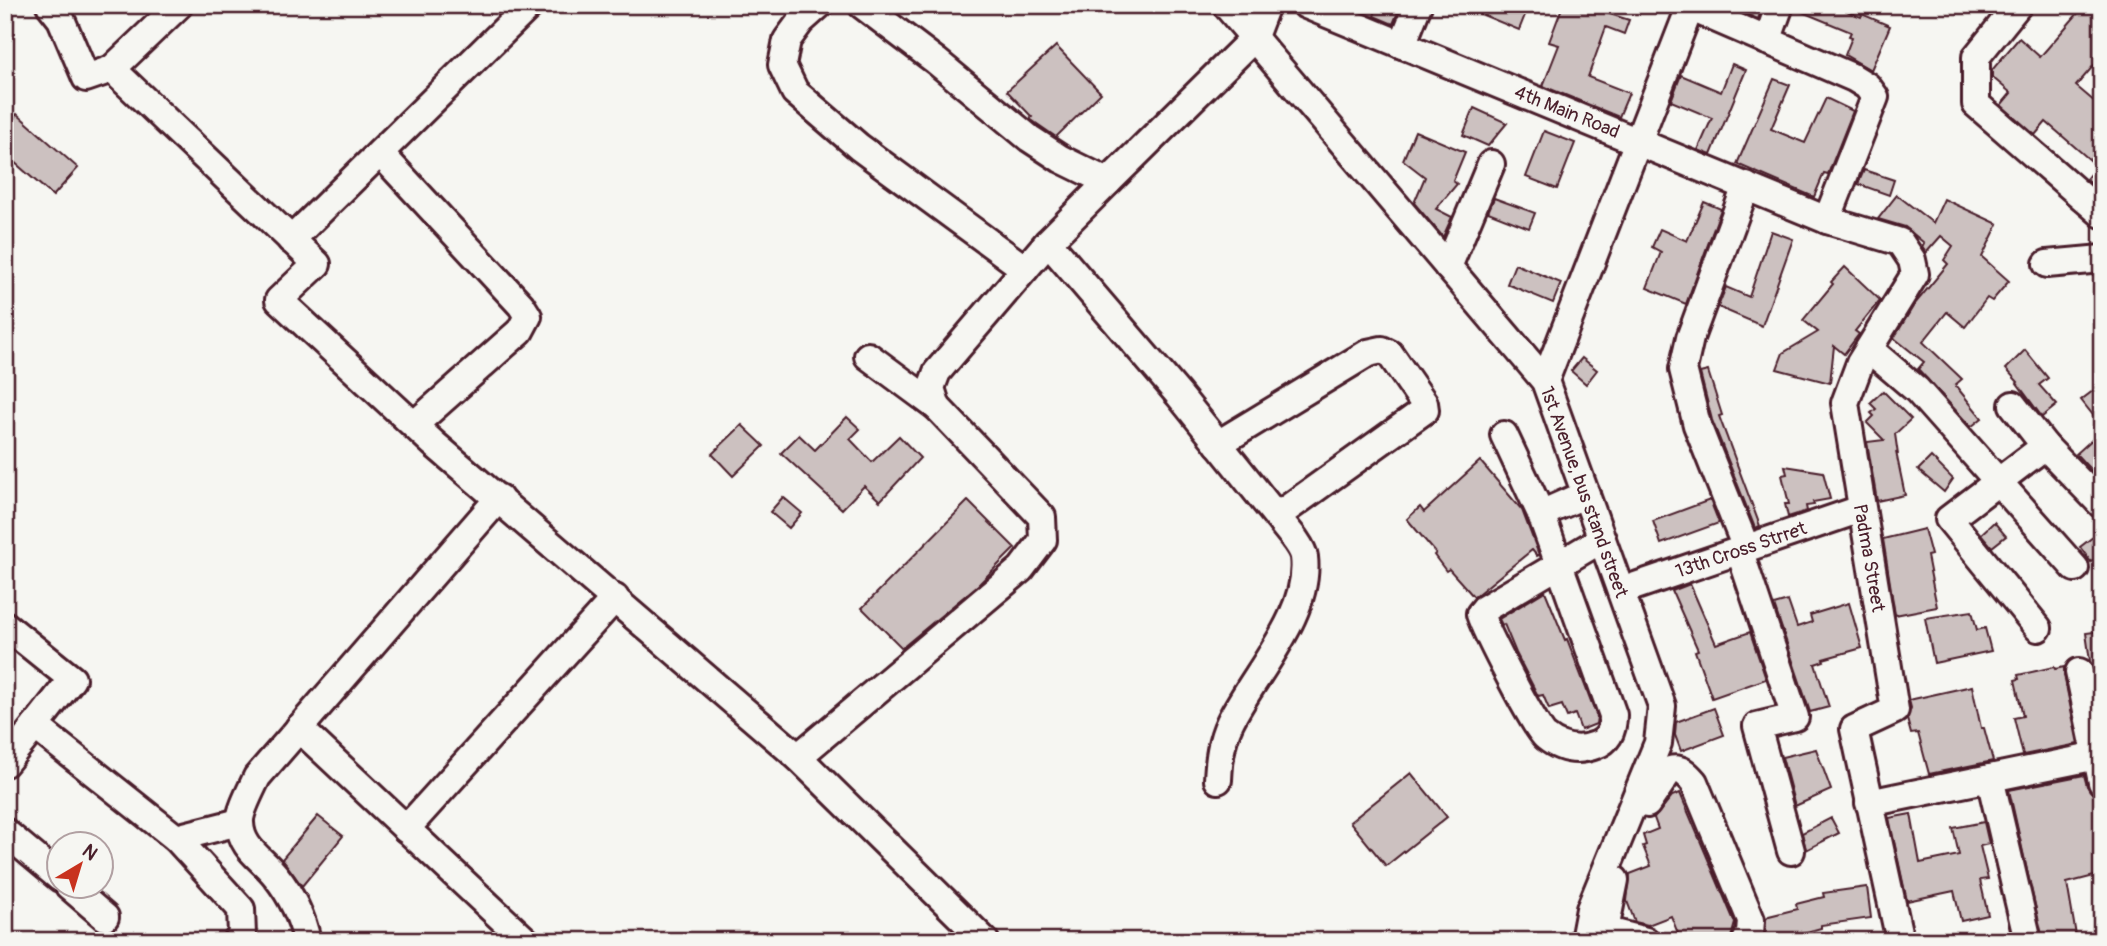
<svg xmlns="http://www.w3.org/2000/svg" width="2107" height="946" viewBox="0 0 2107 946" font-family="Pangolin,sans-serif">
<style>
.building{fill:#ccc1c0;stroke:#4a1f2b;stroke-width:2}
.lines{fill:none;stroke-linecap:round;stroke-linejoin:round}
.minor-casing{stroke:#4a1f2b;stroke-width:32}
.minor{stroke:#f6f6f2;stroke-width:26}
.labels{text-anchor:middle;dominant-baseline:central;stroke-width:5;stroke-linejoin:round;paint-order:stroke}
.street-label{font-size:19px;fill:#4a1f2b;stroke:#f6f6f2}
</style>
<rect width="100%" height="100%" fill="#f6f6f2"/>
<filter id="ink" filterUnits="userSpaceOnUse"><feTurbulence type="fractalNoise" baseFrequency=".0143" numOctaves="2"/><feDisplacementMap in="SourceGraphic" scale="14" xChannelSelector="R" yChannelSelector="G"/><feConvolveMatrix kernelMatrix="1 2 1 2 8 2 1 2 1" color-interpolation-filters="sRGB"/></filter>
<g filter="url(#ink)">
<g class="building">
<polygon points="1378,5 1401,5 1393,24 1374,16"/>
<polygon points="1459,5 1529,5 1519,30"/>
<polygon points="1563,5 1602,5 1612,9 1610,14 1629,20 1624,34 1606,27 1588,77 1629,93 1619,117 1543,86 1559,45 1549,42"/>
<polygon points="1725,5 1763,5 1758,19"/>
<polygon points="1795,5 1832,5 1861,17 1862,14 1890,26 1871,70 1845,55 1852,37 1849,36 1851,32 1795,9"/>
<polygon points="2085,5 2102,5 2102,56 2076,86 2102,108 2102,193 2086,179 2097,166 2046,122 2035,135 2001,105 2011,93 1992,77 1992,70 2019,38 2040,57"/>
<polygon points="1056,46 1101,93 1056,137 1030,119 1032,117 1007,91"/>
<polygon points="1732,64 1746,70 1711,155 1698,150 1712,118 1671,101 1681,75 1721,92"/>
<polygon points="1774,79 1790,85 1771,129 1805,143 1826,98 1853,111 1828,174 1824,173 1814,197 1737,164"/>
<polygon points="1474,108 1507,123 1488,146 1463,135"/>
<polygon points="17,114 78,168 53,196 5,154 5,127"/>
<polygon points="1415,131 1465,152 1453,181 1457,184 1436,209 1452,217 1443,237 1414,203 1425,177 1403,160"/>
<polygon points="1544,131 1575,143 1557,189 1526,177"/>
<polygon points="1864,170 1894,180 1889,195 1858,184"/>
<polygon points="1897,195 1933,223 1944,199 1998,224 1982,257 2009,281 1992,301 1987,298 1965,327 1947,312 1923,342 1962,379 1955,385 1982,418 1971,427 1918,369 1924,362 1894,338 1914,305 1948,264 1944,260 1953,246 1941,236 1926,253 1922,247 1924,243 1905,227 1878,219"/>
<polygon points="1494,198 1535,213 1529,228 1488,212"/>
<polygon points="1704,202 1721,209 1686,304 1647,288 1661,252 1652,247 1660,229 1687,241"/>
<polygon points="1771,231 1793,239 1762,326 1718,307 1726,287 1749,297"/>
<polygon points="1515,264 1561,283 1553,303 1507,284"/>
<polygon points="1845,267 1880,300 1855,331 1859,334 1844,354 1834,346 1830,383 1777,369 1783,353 1818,332 1803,320 1833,284 1831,282"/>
<polygon points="2025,350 2048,378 2039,385 2057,405 2042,417 2017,383 2018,382 2006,369"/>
<polygon points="1582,358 1597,370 1586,384 1571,371"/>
<polygon points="1708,371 1722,415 1719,416 1760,526 1755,528 1712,420 1700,373"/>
<polygon points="2102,384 2102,408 2093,415 2081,400"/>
<polygon points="1883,391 1911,419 1895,434 1898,455 1896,452 1905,495 1877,501 1867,442 1884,440 1867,423 1874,416 1871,413 1876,409 1870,403"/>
<polygon points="847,417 860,429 850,439 872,462 899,436 920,458 880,501 864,486 842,509 781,453 799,435 815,450"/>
<polygon points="742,425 764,446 733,476 712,454"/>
<polygon points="2095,437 2102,445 2102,482 2076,454"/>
<polygon points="1931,457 1953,479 1944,492 1918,470"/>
<polygon points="1480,461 1522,510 1539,555 1537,556 1532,550 1474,597 1449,569 1446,571 1434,555 1436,553 1407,519 1420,507 1424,512"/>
<polygon points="1785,466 1823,472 1830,499 1813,502 1814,505 1806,506 1807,511 1788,517 1785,504 1789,504 1782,475 1787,474"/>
<polygon points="783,497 802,513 789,528 770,512"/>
<polygon points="1710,500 1719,523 1661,544 1653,521"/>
<polygon points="968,501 1015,548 978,585 902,648 862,608"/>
<polygon points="1994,522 2006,536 1992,547 1981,534"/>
<polygon points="1924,529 1931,555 1927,556 1937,607 1895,615 1883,539"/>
<polygon points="2102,530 2102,554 2091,562 2080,547"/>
<polygon points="1690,584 1716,644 1750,632 1766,679 1712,698 1695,651 1698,650 1672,591"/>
<polygon points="1545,591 1565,640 1567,639 1597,717 1596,724 1581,730 1575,714 1567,717 1562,705 1549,709 1543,695 1538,696 1516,653 1504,624 1502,625 1499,619"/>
<polygon points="1788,601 1797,627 1812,622 1810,615 1849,603 1862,648 1823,659 1824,661 1815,664 1829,707 1810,712 1774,605"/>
<polygon points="1972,611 1977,630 1985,628 1991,651 1934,663 1925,618"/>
<polygon points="2102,631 2102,677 2096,677 2090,661 2086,633"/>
<polygon points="2054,667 2055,669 2064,667 2064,675 2078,744 2023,755 2014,718 2023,716 2015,680 2019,679 2018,675"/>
<polygon points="1972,686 1981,728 1984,728 1993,761 1929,774 1918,733 1911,734 1907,719 1911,708 1909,700"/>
<polygon points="1714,708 1724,735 1681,751 1675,735 1676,722"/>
<polygon points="1816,749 1831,790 1795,806 1782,757"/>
<polygon points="1411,773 1447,817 1386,866 1350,822"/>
<polygon points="2084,775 2087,786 2094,795 2099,820 2096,820 2102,843 2102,874 2067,883 2077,941 2043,941 2009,790"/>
<polygon points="1680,793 1735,923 1730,941 1681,941 1671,916 1648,925 1635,922 1627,901 1630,874 1651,866 1643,846 1646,845 1643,835 1658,829 1654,818 1672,796"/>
<polygon points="1911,814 1920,863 1959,855 1953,828 1984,822 1989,844 1980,846 1988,879 1980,880 1988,915 1961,921 1954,891 1907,901 1889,818"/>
<polygon points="318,816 343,836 302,886 282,859"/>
<polygon points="1831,818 1839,833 1806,850 1802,833"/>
<polygon points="1867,887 1871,918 1821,925 1821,928 1774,941 1764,941 1766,919 1769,916 1797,909 1796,904 1824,897 1823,893"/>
</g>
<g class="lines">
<defs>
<g id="minor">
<polyline points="50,5 61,19 86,78 112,69 317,264 279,300 433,443 798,757 985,941"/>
<polyline points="819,5 801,21 787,40 782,65 795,92 859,147 1025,269"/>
<polyline points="862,5 936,61 1029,138 1061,159 1108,182 1253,39 1266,5"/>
<polyline points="1226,5 1545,381 1662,706 1658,743 1590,909 1584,941"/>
<polyline points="1306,5 1827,220 1900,242 1912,260 1915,274 1860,363 1845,403 1895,710 1854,729 1900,941"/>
<polyline points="1685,5 1854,78 1867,86 1875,97 1827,220"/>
<polyline points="2018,5 1976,57 1976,104 2102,214"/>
<polyline points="1767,41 1780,5"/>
<polyline points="1402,45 1418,5"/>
<polyline points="112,69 179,5"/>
<polyline points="380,153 521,305 528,316 520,331 414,425"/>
<polyline points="1746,186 1690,338 1683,369 1697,425 1746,548"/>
<polyline points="291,240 530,5"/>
<path d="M1048,242L1179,395L1294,538C1298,544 1303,550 1304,557C1311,614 1254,673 1230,722C1221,741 1219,759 1218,780"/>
<polyline points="2047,264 2102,259"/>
<polyline points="1448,267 1491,164"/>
<polyline points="1869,349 1917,390 2075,568"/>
<polyline points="868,356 937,407"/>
<polyline points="1545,381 1691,5"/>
<polyline points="2013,405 2045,446 2102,505"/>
<polyline points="1504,435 1541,514"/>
<polyline points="1218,444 1368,353 1382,350 1390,354 1424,403 1425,410 1277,516"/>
<path d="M1586,494L1541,514L1613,715C1613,728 1610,740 1596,745C1578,752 1561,749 1546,737C1535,729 1485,630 1480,614L1484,609L1602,539"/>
<polyline points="1739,549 1795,717 1757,726 1791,851"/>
<polyline points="1621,591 1861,509"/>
<polyline points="5,625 72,679 35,726 176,838 241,909 242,935 237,941"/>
<polyline points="2038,628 1949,519 2045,446"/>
<polyline points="2079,672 2102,782"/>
<polyline points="299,728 526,941"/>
<polyline points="798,757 1021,569 1043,540 1042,517 937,407 931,388 937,372 1048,242 1108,182"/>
<polyline points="5,763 35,726"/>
<polyline points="1990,778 2028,941"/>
<polyline points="1869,803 2102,755"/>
<path d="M1647,804L1670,770C1681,767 1687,774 1694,782L1751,920L1750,933L1746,941"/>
<polyline points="406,829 615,598"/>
<polyline points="5,832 60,878"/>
<polyline points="176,838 239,822"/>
<polyline points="69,886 105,917"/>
<polyline points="1589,926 1646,941"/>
<polyline points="1605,930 1615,880"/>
<path d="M307,941C302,917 291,895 276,876C262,858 241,849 240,823C239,812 252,788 257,777L499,498"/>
</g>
</defs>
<use href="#minor" class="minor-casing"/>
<use href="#minor" class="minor"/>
</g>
</g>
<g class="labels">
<g class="street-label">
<text transform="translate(1567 112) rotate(22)">4th Main Road</text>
<text transform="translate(1584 492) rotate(70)">1st Avenue, bus stand street</text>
<text transform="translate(1741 550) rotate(-19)">13th Cross Strret</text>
<text transform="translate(1869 558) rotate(80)">Padma Street</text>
</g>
</g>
<rect width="2107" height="946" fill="none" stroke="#f6f6f2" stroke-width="28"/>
<rect x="14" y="14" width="2079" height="918" fill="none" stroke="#4a1f2b" stroke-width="2.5" filter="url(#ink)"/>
<g transform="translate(80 865) rotate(38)"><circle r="33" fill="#f6f6f2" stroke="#b1a0a2" stroke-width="2"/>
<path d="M0-5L12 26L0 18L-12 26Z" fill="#c8321e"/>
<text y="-10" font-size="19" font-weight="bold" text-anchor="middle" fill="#4a1f2b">N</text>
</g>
</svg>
